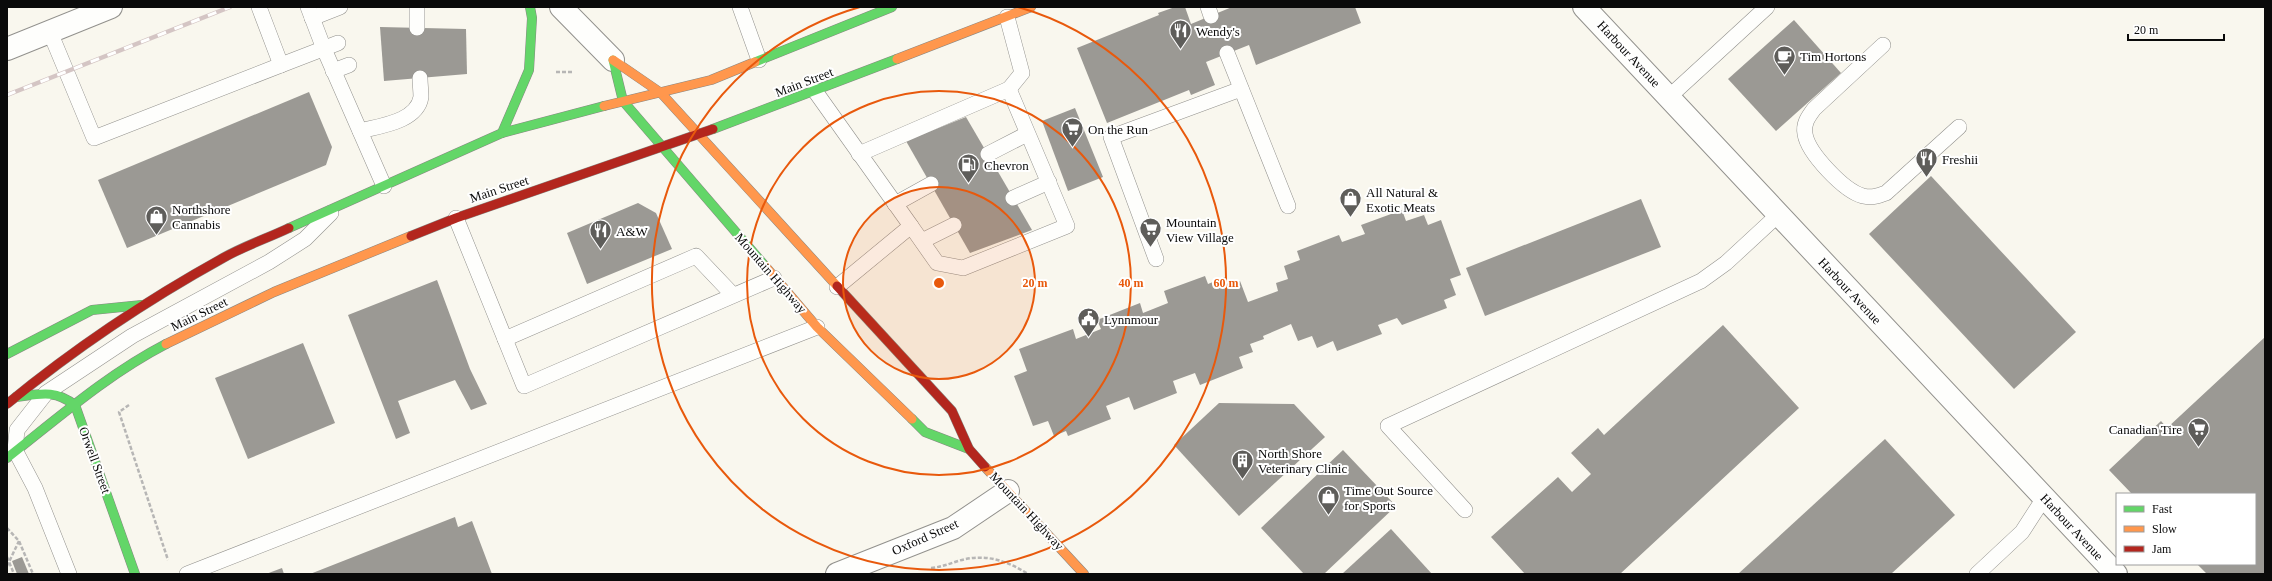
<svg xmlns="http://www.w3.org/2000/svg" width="2272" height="581" viewBox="0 0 2272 581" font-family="'Times New Roman',serif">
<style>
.building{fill:#9b9994}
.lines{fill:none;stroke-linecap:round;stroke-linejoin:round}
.lane-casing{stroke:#92918d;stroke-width:16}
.street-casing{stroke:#92918d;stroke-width:24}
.fast-casing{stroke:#888783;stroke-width:10}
.slow-casing{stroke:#888783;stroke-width:10}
.jam-casing{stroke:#888783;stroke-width:10}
.path{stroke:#b7b6b5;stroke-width:2.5;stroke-dasharray:4 2;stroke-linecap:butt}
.lane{stroke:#fefefc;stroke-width:15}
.street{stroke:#fefefc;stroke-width:22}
.fast{stroke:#63d668;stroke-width:9}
.slow{stroke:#ff974d;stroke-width:9}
.jam{stroke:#b3261e;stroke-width:9}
.rail-casing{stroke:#d4c5c4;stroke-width:4.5}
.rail{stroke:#fff;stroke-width:3;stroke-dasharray:9;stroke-linecap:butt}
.ring{fill:none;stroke:#e8590c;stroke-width:2}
.labels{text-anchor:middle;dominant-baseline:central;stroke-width:4;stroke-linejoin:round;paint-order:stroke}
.poi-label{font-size:13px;fill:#0a0a0a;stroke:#fff;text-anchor:start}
.street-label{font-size:13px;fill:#0a0a0a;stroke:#fff}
.centre{fill:#e8590c;stroke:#fff;stroke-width:2}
.ring-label{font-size:12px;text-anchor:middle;font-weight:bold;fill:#e8590c;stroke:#fff;stroke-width:4;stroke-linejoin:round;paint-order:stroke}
</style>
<rect width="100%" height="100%" fill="#f9f7ee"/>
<g class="building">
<polygon points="1175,7 1185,7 1191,24 1232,7 1355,7 1361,23 1256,65 1249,45 1206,62 1215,85 1191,95 1189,90 1107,123 1077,48 1159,15 1158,13"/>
<polygon points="1794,20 1841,73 1776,131 1728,79"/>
<polygon points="380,27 466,29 467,74 384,81"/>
<polygon points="309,92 332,147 326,165 127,248 98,180"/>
<polygon points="1075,108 1103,177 1068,191 1042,121"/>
<polygon points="966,117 1032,230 970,253 906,141"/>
<polygon points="1931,176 2076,332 2014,389 1869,234"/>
<polygon points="1641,199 1661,247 1485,316 1466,268"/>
<polygon points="638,203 656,213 672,249 587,284 567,233"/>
<polygon points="1402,210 1406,221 1424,215 1428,225 1441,220 1461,275 1450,279 1456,295 1444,300 1447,308 1402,325 1397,318 1378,325 1382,334 1337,351 1333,341 1317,348 1312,336 1298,341 1291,324 1263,336 1264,339 1250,344 1253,352 1239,357 1243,368 1200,385 1195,373 1173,381 1177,393 1134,410 1129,397 1106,406 1111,419 1068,436 1066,431 1054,436 1048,421 1033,426 1014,376 1027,371 1019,349 1073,329 1076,339 1101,329 1097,320 1140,303 1143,313 1168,303 1164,291 1205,276 1208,284 1225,277 1228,285 1240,281 1248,302 1278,291 1276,283 1288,279 1284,266 1300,260 1297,251 1339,235 1342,242 1365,234 1361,225"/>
<polygon points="437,280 470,369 487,404 471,410 455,380 398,401 410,433 396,439 348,315"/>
<polygon points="1723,325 1799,408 1620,574 1525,574 1491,537 1558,477 1572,492 1591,474 1571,453 1598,428 1604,435"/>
<polygon points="2265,337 2265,574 2207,574 2197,564 2255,564 2255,494 2132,494 2109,470 2161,421 2167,428"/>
<polygon points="303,343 335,423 248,459 215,378"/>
<polygon points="1219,403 1294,404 1325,437 1239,516 1174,445"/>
<polygon points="1885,439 1955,515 1891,574 1738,574"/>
<polygon points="1343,450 1396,506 1324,574 1304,574 1261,528"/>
<polygon points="455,517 458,527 472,521 492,574 310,574"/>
<polygon points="1391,529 1432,574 1342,574"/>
<polygon points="22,557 29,574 17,574 12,561"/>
<polygon points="282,568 284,574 266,574"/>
</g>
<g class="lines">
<defs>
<g id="lane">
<polyline points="308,7 324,49 384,186"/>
<polyline points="417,7 417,28"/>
<polyline points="740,7 759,60"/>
<polyline points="1208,7 1211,16"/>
<polyline points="1007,17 1022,73 1009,89"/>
<polyline points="312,18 340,7"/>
<polyline points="50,32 94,138 281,65 259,7"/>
<path d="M1883,45L1814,109C1808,117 1803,124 1805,134C1808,153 1844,191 1863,196C1872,198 1878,196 1886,193L1959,127"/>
<polyline points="1227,53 1288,206"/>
<polyline points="281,65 338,43"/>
<polyline points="333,71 349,65"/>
<polyline points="815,91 911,226 837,287"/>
<polyline points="1669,97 1767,7"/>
<path d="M360,131C379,126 417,122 421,97C421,91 420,84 420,78"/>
<polyline points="859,154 1009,89 1067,226 963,268 937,263 911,226"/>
<polyline points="988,154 1027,134"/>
<polyline points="1013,198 1049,182"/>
<polyline points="895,204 931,184"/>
<polyline points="456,218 524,386 774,278"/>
<polyline points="922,241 954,225"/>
<polyline points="1156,259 1111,137 1241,89"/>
<polyline points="505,339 696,256 733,295"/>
<polyline points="1465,510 1388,426 1701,281 1726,263 1779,214"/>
<polyline points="69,574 35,488 15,450 17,430 46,393 132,336 269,262 305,239 331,213"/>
<polyline points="187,574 817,327"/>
<polyline points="1977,574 2022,532 2044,498"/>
</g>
<g id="street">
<polyline points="561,7 613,60"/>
<polyline points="1584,7 2116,574"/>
<polyline points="7,49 111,7"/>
<polyline points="837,574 953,528 1008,491"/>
</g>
<g id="fast">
<polyline points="613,60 623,101 765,266"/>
<polyline points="755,62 892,7"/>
<polyline points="713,129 897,59"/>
<polyline points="502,133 529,70 532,18 530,7"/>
<polyline points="289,228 502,133 604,106"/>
<polyline points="7,354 92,310 142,305"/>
<path d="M16,397C40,394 54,389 75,405L135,574"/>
<polyline points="912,419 925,432 969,449"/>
<path d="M7,458C58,418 108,374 166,344"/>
</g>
<g id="slow">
<polyline points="897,59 1031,7"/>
<polyline points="613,60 661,93 837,286"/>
<polyline points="604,106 711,80 755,62"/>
<polyline points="765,266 817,327 912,419"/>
<polyline points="166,344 274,292 411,236"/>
<polyline points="985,467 1084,574"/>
</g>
<g id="jam">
<polyline points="411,236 456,218 713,129"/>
<polyline points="837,286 952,411 969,449 985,467"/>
<path d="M7,404C74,349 147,300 223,258C244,246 268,238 289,228"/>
</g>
</defs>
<use href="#lane" class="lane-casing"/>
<use href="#street" class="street-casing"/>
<use href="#fast" class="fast-casing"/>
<use href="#slow" class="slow-casing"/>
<use href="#jam" class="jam-casing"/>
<g class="path">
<polyline points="556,72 573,72"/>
<polyline points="129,405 119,412 168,560"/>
<polyline points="7,528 19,541 33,574"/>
<polyline points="7,557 14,574"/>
<polyline points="7,566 19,541"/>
<path d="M931,568C941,567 949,564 958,561C984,553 1006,560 1028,574"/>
</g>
<use href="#lane" class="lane"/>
<use href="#street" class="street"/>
<use href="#fast" class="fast"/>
<use href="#slow" class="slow"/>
<use href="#jam" class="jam"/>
<defs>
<polyline id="rail" points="7,95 230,7"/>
</defs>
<use href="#rail" class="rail-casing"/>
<use href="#rail" class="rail"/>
</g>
<circle cx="939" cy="283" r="96" fill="#e8590c" fill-opacity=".12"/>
<g class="ring">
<circle cx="939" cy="283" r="96"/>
<circle cx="939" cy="283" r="192"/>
<path d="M1018 7A287 287 0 1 1 860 7"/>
</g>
<defs>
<symbol id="restaurant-pin" viewBox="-11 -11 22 30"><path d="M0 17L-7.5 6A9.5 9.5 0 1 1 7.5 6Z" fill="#5e5d5a" stroke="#fff"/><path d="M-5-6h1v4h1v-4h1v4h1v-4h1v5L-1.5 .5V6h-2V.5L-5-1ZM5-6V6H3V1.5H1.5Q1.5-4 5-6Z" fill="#fff"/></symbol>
<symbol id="cafe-pin" viewBox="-11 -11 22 30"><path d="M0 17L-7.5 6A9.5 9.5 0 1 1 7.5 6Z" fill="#5e5d5a" stroke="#fff"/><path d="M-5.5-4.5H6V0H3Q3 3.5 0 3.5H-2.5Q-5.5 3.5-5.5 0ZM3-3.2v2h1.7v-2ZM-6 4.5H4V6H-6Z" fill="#fff"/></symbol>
<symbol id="supermarket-pin" viewBox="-11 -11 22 30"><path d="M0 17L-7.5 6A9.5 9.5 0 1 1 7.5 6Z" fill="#5e5d5a" stroke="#fff"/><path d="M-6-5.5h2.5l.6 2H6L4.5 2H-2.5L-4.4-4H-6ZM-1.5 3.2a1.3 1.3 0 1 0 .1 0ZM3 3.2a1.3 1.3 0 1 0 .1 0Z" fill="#fff"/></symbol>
<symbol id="fuel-pin" viewBox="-11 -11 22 30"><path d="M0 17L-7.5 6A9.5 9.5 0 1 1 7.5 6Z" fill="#5e5d5a" stroke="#fff"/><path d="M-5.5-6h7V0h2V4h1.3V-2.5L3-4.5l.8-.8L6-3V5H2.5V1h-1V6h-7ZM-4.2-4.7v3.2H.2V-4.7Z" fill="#fff"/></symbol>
<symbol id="shop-pin" viewBox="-11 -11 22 30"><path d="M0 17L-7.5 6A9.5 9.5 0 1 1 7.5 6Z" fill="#5e5d5a" stroke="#fff"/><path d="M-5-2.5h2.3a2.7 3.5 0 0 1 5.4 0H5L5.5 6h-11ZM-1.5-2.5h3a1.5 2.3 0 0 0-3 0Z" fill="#fff"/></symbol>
<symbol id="civic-pin" viewBox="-11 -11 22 30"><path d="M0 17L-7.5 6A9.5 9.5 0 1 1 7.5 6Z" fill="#5e5d5a" stroke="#fff"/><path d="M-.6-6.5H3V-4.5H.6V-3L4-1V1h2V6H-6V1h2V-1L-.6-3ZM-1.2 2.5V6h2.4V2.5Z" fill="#fff"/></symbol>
<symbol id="building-pin" viewBox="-11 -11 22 30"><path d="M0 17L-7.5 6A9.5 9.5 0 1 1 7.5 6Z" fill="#5e5d5a" stroke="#fff"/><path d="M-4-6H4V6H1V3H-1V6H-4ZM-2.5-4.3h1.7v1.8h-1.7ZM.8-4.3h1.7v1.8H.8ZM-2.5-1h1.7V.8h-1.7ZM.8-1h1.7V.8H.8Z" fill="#fff"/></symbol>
</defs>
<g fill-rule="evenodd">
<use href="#restaurant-pin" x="1168" y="18" width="25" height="34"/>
<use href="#cafe-pin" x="1772" y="44" width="25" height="34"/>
<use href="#supermarket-pin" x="1060" y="116" width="25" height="34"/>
<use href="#restaurant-pin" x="1914" y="146" width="25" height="34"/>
<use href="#fuel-pin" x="956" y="152" width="25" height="34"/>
<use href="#shop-pin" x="1338" y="186" width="25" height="34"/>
<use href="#shop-pin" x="144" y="204" width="25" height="34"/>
<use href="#supermarket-pin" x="1138" y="216" width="25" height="34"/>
<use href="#restaurant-pin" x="588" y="218" width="25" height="34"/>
<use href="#civic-pin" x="1076" y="306" width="25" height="34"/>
<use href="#supermarket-pin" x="2186" y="416" width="25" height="34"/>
<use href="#building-pin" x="1230" y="448" width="25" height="34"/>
<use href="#shop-pin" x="1316" y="484" width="25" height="34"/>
</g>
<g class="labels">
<g class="poi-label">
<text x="1196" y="31">Wendy's</text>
<text x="1800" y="56">Tim Hortons</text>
<text x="1088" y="129">On the Run</text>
<text x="1942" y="159">Freshii</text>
<text x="984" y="165">Chevron</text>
<text x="1366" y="192">All Natural &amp;<tspan x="1366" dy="15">Exotic Meats</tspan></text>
<text x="172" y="209">Northshore<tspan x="172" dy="15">Cannabis</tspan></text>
<text x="1166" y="222">Mountain<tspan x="1166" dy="15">View Village</tspan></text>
<text x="616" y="231">A&amp;W</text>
<text x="1104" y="319">Lynnmour</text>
<text x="2182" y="429" text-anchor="end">Canadian Tire</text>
<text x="1258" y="453">North Shore<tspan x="1258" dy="15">Veterinary Clinic</tspan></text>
<text x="1344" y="490">Time Out Source<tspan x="1344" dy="15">for Sports</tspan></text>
</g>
<g class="street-label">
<text transform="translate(1629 54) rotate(47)">Harbour Avenue</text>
<text transform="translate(804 82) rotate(-21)">Main Street</text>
<text transform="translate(499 189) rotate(-18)">Main Street</text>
<text transform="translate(771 273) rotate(49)">Mountain Highway</text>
<text transform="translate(1850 291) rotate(47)">Harbour Avenue</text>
<text transform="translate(199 314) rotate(-26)">Main Street</text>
<text transform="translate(95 460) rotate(70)">Orwell Street</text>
<text transform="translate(1027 511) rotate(47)">Mountain Highway</text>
<text transform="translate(2072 527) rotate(47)">Harbour Avenue</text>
<text transform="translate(925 537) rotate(-24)">Oxford Street</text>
</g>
</g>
<circle cx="939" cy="283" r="6" class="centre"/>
<g class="ring-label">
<text x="1035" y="287">20 m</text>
<text x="1131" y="287">40 m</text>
<text x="1226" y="287">60 m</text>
</g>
<rect width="2272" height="581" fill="none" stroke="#0a0a0a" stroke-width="16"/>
<rect x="2116" y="493" width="140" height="72" fill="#ffffff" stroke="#9d9d9d"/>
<rect x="2124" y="506" width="20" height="6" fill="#63d668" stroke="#9d9d9d"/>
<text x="2152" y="513" font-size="12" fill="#0a0a0a">Fast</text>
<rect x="2124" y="526" width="20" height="6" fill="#ff974d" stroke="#9d9d9d"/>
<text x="2152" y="533" font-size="12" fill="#0a0a0a">Slow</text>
<rect x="2124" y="546" width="20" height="6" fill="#b3261e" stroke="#9d9d9d"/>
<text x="2152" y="553" font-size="12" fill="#0a0a0a">Jam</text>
<path d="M2128 34v6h96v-6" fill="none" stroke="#0a0a0a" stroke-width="2"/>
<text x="2134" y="34" font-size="12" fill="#0a0a0a" stroke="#ffffff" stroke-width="3" paint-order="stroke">20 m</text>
</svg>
